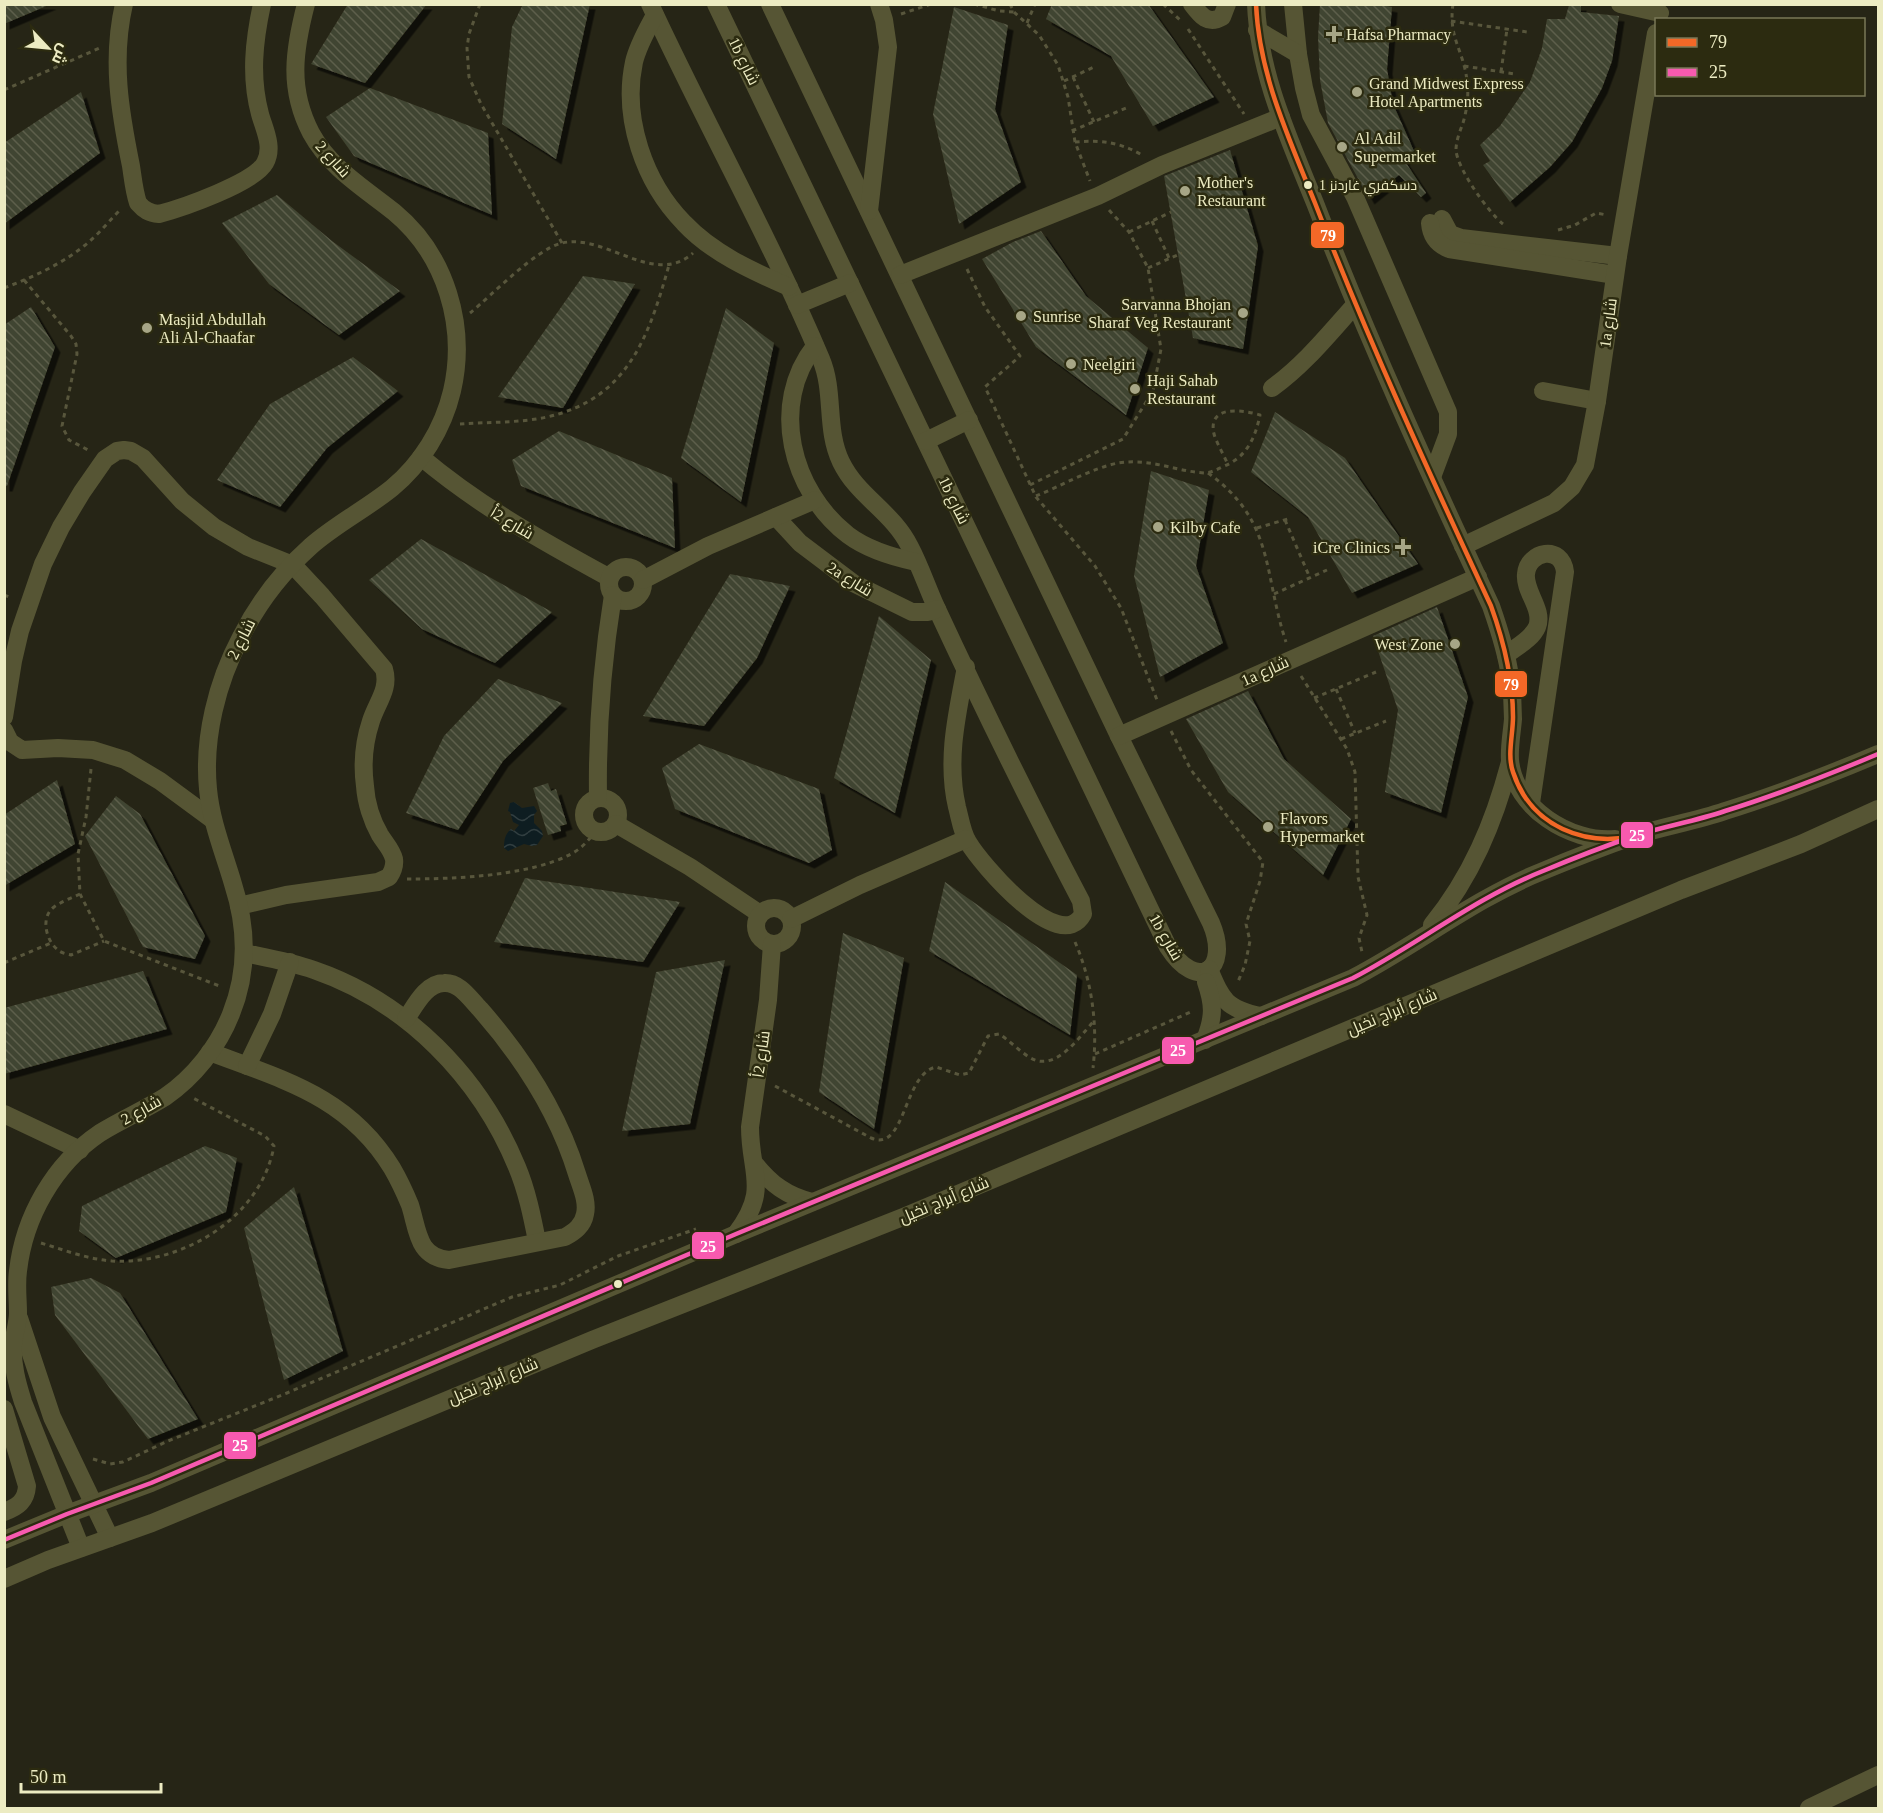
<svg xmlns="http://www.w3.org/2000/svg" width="1883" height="1813" viewBox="0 0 1883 1813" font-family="'Times New Roman',Cairo,serif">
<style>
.water{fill:url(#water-waves)}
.building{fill:url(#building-back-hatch);filter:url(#shadow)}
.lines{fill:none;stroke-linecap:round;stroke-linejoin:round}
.path{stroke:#58563c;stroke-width:3;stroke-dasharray:4.5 4.5;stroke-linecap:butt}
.minor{stroke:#565534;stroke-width:18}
.bus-1-casing{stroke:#2c2b10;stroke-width:9}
.bus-2-casing{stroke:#2c2b10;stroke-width:9}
.bus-1{stroke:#f36827;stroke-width:4.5}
.bus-2{stroke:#f75aaf;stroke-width:4.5}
.poi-dot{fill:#a7a686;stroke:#2c2b10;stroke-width:2}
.bus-dot{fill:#ecebc2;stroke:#2c2b10;stroke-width:2}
.labels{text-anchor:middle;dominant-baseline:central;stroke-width:5;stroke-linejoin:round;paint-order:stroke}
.bus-label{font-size:14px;fill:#ecebc2;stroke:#2c2b10;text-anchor:start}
.poi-label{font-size:16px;fill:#ecebc2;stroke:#2c2b10;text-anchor:start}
.street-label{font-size:16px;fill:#ecebc2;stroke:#2c2b10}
.line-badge{stroke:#2c2b10;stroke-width:2}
.badge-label{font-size:16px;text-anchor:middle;font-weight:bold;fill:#fff}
</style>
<defs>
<pattern id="water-waves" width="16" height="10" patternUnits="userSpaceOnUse" patternTransform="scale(1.5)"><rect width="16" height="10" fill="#0e1d21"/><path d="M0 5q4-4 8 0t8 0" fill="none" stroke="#313e40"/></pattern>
<pattern id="building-back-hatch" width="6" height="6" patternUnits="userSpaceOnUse" patternTransform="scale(1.5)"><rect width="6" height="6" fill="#414430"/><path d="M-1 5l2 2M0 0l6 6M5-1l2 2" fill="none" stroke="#5d5f4c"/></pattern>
<filter id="shadow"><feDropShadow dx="5.5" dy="5.5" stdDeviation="0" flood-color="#0009"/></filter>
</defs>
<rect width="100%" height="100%" fill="#262516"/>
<path class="water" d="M514,802L522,808L534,806L537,811L534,815V823L542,831L543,836L537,845L532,846L524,844L508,851L504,848C504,840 505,834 511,829L514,831L519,825L513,822L510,812L508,811L510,803Z"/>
<g class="building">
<polygon points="4,4 51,4 4,24"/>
<polygon points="348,4 427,4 365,83 311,64"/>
<polygon points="523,4 590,4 556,159 502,124 512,27"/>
<polygon points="1052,4 1148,4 1214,97 1153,126 1111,56 1046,19"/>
<polygon points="1320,4 1376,4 1392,7 1387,69 1393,104 1414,151 1404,160 1426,193 1421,197 1399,175 1369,199 1328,123 1320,80 1318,37"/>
<polygon points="1569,5 1581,5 1581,12 1619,16 1612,61 1602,88 1572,142 1550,167 1510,202 1483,165 1490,161 1480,145 1500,126 1530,82 1542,48 1547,19 1565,19"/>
<polygon points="954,7 1008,25 995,109 1021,182 959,224 933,114"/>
<polygon points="370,88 488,133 492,215 354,156 326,117"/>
<polygon points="81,92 100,153 4,224 4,143"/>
<polygon points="1230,150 1258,246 1243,349 1193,338 1164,176"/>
<polygon points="277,195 332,241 400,291 339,335 269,284 222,223"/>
<polygon points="1041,231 1086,296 1148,348 1126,415 1036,347 982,259 1013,242"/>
<polygon points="583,276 635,284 563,408 498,397"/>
<polygon points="31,307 55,347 7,486 4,486 4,325"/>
<polygon points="726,308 774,343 741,502 681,458"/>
<polygon points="353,357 398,391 327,448 280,507 217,480 270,404"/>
<polygon points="1275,412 1345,458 1418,564 1352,593 1308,517 1251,472"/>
<polygon points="559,431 672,478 675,548 521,486 512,460"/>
<polygon points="1151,471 1209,490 1196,566 1223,643 1160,677 1134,576"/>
<polygon points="421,539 552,612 495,663 422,629 369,580"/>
<polygon points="730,574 790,586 757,658 704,726 643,716"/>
<polygon points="1437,607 1468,697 1441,813 1385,792 1398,710 1373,636"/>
<polygon points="879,616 931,660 895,813 834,778"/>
<polygon points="498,679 562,703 503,761 458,830 406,813 444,736"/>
<polygon points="1248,691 1284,759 1351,819 1323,875 1228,792 1186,719"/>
<polygon points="699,744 819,789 832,850 809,863 675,809 662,768"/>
<polygon points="57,780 75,844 4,886 4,815"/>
<polygon points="548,783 551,791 556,789 567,824 560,826 561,831 548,835 533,788"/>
<polygon points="116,796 140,814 205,936 195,959 143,947 85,836"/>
<polygon points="525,878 680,902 643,962 494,942"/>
<polygon points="945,882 1077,975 1070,1035 929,951"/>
<polygon points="843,933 904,958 874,1129 819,1092"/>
<polygon points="725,960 690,1124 622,1131 656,972"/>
<polygon points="143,971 167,1029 4,1074 4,1008"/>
<polygon points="205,1146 237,1158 226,1212 116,1258 79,1231 82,1206"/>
<polygon points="294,1187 343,1351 284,1380 244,1228"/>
<polygon points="91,1278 120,1293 198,1419 148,1439 55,1315 51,1287"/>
</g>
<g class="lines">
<g class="path">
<polyline points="480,4 469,34 467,48 469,77 481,104 562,243"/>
<polyline points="974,4 999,11 1014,12"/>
<polyline points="1010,4 1014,12 1039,35 1058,65 1068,97 1075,142 1090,181"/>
<polyline points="1163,4 1180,20"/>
<path d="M1453,4C1448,38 1464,51 1467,81C1469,96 1467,109 1463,123C1460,131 1456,141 1456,150C1457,168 1488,212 1503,224"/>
<polyline points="901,14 931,4"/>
<polyline points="1451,21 1527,32"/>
<polyline points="1027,23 1035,4"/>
<polyline points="1188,29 1244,114"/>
<polyline points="1464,66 1515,74"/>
<polyline points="1501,72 1507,29"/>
<polyline points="1073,77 1094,122"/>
<polyline points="1064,81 1096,66"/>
<polyline points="4,90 102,47"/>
<polyline points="1072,131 1126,108"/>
<path d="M1075,142C1102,140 1119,142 1142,155"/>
<polyline points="1152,221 1169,258"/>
<polyline points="1558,230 1575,225 1596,213 1607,215"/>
<polyline points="1129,232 1171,212"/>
<polyline points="1148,268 1182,253"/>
<polyline points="967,269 985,307 1020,356 985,387 1036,497 1095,566 1121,608 1157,700"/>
<polyline points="24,280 71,336 76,344 77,354 62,426 69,440 90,451"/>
<path d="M4,288C33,277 60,265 84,246C98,235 109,221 121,209"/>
<path d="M470,313C492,295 536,249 562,243C606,233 654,288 693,253"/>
<path d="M460,424C487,422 520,423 547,417C628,399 649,336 669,265"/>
<path d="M1208,473C1275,521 1263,573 1286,642"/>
<polyline points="1030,485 1123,439 1153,391 1161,349 1148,268 1129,232 1108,209"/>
<path d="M1036,496C1061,486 1092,468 1118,463C1151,458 1174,471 1204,473C1210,473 1216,470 1222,467C1246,458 1255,439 1260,415C1244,410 1207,404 1214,434C1217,444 1224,455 1228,465"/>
<polyline points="1285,520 1310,578"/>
<polyline points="1257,528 1291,518"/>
<polyline points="1274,594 1327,570"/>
<polyline points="4,595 12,598"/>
<polyline points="1301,676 1347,749 1355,772 1358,877 1367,915 1359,938 1362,952"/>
<polyline points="1336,689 1355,733"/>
<polyline points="1314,698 1376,672"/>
<polyline points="1171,731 1191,770 1263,862 1260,881 1246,924 1250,941 1245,965 1237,984"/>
<polyline points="1341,739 1386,721"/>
<polyline points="91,769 86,817 78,854 80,894 104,941 222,987"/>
<path d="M407,879C455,879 529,876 571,854C581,849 588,841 595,832"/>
<path d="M80,894C71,898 61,902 54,907C40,917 46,941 58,950C61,953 67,954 71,955L104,941"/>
<path d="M1075,942C1092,981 1098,1025 1093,1068"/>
<polyline points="4,963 51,943"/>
<polyline points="1095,1054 1193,1011"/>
<path d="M775,1086L871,1138C906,1153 903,1074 936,1067L960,1075L969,1073L988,1036L999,1034C1009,1040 1018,1050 1029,1057C1055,1074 1079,1037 1094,1021"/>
<path d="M41,1243C64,1250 87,1259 112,1261C182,1265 261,1218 274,1146L265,1136L193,1098"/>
<polyline points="93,1459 110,1464 123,1462 168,1441 287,1393 512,1297 560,1285 618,1256 696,1229"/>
</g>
<g class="minor">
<path d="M124,4C111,60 120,112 131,166C133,179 134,191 138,203C144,210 149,213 159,214C182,208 254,183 265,163C274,147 264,129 260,114C250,77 254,41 262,4"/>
<path d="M650,4C705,123 770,238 821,359C835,392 825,429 841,462C858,497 892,511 910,547C920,566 927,587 936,607C982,706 1030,804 1081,901L1083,914C1060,957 981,864 968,842C962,833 960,818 957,807C946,760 957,714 966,667"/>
<path d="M716,4L1168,947C1197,993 1231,970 1211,923L1119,736L770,4"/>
<path d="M1192,4C1201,16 1208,25 1222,17L1227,4"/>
<path d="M1256,4C1259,75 1289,138 1315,203C1368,340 1429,473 1491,606C1499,629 1507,653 1510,677C1512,691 1513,705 1513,719C1512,732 1509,747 1510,760C1514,808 1571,843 1615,839"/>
<polyline points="1293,4 1298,54 1304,88 1311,115 1355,197 1448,412 1448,434 1432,477"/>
<polyline points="1620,4 1660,13"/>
<path d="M655,15C647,30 638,45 634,62C622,118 644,182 684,223C712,253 752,271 789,287"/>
<polyline points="1257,30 1298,54"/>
<polyline points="869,211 888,47 884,20 879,4"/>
<polyline points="1442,219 1450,234 1461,238 1618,256"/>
<path d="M1430,223C1431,236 1437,244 1449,249L1615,275"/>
<polyline points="900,275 1098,196 1162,165 1281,117"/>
<polyline points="797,305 850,283"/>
<path d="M815,346C769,404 791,491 848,535C868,550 892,557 916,562"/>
<path d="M1272,388C1304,365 1328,335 1354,306"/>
<polyline points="1543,391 1597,401"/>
<polyline points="926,441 969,420"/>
<path d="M421,457C479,506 544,542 610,578"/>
<polyline points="776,517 800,543 853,583 912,612 928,612 937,609"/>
<polyline points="1463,546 1554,503 1572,487 1585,465 1597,401 1618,256 1656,33"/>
<circle cx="626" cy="584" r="17"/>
<polyline points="643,580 708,546 815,500"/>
<path d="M1506,655C1516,647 1532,639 1537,627C1544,609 1524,592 1526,574C1528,551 1562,544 1565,572L1531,803"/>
<path d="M4,717L13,661L20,631L43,564L61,527L82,492L105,459L117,451L124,450L131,451L143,458L182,501L214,527L248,547L293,565L322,596L384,669C390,689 377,702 371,721C364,742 362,764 365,786C366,802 372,821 380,835C385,843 392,850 394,859C395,866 393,871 389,877L378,882L286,895L239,906"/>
<polyline points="4,730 10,742 22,750 58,748 93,750 125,760 160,781 213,820"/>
<polyline points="1119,736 1478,577"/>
<circle cx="601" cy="815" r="17"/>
<path d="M598,798C597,729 602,663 613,595"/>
<polyline points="616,824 690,867 760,914"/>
<circle cx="774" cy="926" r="18"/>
<polyline points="791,919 860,885 966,839"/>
<path d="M1432,925C1471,877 1494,823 1510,762"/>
<path d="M244,953C268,958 291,962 314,970C407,1002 480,1077 517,1167C527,1191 532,1216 537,1241"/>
<path d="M1209,969C1222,1000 1226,1009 1261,1016"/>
<path d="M1205,1040C1214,1017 1214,1005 1206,982"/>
<path d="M210,1052C283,1080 348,1096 392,1168C399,1180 405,1193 410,1205C418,1230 417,1257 449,1260L565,1237C574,1232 583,1226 585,1214C588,1201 581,1187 577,1174C558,1112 523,1058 480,1009C470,999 460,982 444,983C426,983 415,1006 406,1019"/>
<polyline points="247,1066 272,1014 290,962"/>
<polyline points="4,1114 80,1150"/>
<path d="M755,1164C771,1184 787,1196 812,1202"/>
<path d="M736,1234C770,1189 750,1174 750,1127L768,1000L772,944"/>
<polyline points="19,1318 52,1417 110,1538"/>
<path d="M4,1409L27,1486C26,1501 18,1507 4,1512"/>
<path d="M4,1540L67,1514L151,1483L736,1234L1353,978C1418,944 1475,898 1543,871C1574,858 1605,846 1637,835C1666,826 1696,821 1725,811C1777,795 1828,775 1878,754"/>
<path d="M81,1548L23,1402C17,1383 12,1365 13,1345C14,1334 18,1323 18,1313C18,1299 16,1285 18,1271C24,1217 54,1164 100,1133C121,1120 144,1110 165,1097C194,1077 218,1047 231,1014C248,972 247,927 233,884C224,853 211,822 208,789C203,738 217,682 241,637C258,603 283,571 311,546C336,524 366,509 392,488C421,464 443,429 452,391C467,326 446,255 394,212C364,188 330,168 311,133C288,89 294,50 306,4"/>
<polyline points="4,1579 48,1560 152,1523 592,1340 903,1217 1681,890 1801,844 1878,809"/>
<polyline points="1809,1808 1878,1775"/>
</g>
<defs>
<path id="bus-1" d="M1256,4C1259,75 1289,138 1315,203C1368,340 1429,473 1491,606C1504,642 1513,679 1513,717C1513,735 1507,755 1513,772C1531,827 1586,848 1638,835"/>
<path id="bus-2" d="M4,1540L67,1514L151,1483L736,1234L1353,978C1418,944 1475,898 1543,871C1574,858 1605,846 1637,835C1666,826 1696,821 1725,811C1777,795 1828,775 1878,754"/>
</defs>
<use href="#bus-1" class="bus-1-casing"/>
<use href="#bus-2" class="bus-2-casing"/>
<use href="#bus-1" class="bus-1"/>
<use href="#bus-2" class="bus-2"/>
</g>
<g class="poi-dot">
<path d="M1331 25h6v6h6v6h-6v6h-6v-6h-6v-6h6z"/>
<circle cx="1357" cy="92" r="6"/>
<circle cx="1342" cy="147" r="6"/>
<circle cx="1185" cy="191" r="6"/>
<circle cx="1243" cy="313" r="6"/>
<circle cx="1021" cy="316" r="6"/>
<circle cx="147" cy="328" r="6"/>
<circle cx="1071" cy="364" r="6"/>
<circle cx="1135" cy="389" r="6"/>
<circle cx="1158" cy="527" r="6"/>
<path d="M1400 538h6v6h6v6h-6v6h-6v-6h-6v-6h6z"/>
<circle cx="1455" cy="644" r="6"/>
<circle cx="1268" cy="827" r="6"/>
</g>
<g class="bus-dot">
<circle cx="1308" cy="185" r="5"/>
<circle cx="618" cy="1284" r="5"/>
</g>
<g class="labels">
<g class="bus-label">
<text x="1319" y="185">دسكفري غاردنز 1</text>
</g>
<g class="poi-label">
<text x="1346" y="34">Hafsa Pharmacy</text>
<text x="1369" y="83">Grand Midwest Express<tspan x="1369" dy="18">Hotel Apartments</tspan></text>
<text x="1354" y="138">Al Adil<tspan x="1354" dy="18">Supermarket</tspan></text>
<text x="1197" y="182">Mother's<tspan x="1197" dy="18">Restaurant</tspan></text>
<text x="1231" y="304" text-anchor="end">Sarvanna Bhojan<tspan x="1231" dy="18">Sharaf Veg Restaurant</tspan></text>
<text x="1033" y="316">Sunrise</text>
<text x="159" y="319">Masjid Abdullah<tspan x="159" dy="18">Ali Al-Chaafar</tspan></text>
<text x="1083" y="364">Neelgiri</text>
<text x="1147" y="380">Haji Sahab<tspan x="1147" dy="18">Restaurant</tspan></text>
<text x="1170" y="527">Kilby Cafe</text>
<text x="1390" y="547" text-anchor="end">iCre Clinics</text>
<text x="1443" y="644" text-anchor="end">West Zone</text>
<text x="1280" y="818">Flavors<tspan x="1280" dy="18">Hypermarket</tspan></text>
</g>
<g class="street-label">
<text transform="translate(744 61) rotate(64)">1b شارع</text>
<text transform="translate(333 159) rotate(48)">شارع 2</text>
<text transform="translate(1608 323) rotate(-82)">1a شارع</text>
<text transform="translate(954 500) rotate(64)">1b شارع</text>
<text transform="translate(512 523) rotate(31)">شارع 2أ</text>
<text transform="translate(850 579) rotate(32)">2a شارع</text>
<text transform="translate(241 639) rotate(-63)">شارع 2</text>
<text transform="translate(1265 671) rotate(-24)">1a شارع</text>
<text transform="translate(1166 937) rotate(60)">1b شارع</text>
<text transform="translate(1392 1012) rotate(-23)">شارع أبراج نخيل</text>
<text transform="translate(761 1054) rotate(-82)">شارع 2أ</text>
<text transform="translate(141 1110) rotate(-29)">شارع 2</text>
<text transform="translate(944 1200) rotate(-23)">شارع أبراج نخيل</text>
<text transform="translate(493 1381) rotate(-23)">شارع أبراج نخيل</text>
</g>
</g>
<g class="line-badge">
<rect x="1310" y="221" width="35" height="28" rx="6" fill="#f36827"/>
<rect x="1494" y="670" width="34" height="28" rx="6" fill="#f36827"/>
<rect x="1620" y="821" width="34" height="28" rx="6" fill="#f75aaf"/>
<rect x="1161" y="1036" width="34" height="29" rx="6" fill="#f75aaf"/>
<rect x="691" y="1231" width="34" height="29" rx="6" fill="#f75aaf"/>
<rect x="223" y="1431" width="34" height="29" rx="6" fill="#f75aaf"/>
</g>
<g class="badge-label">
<text x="1328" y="241">79</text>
<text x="1511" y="690">79</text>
<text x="1637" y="841">25</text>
<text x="1178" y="1056">25</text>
<text x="708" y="1252">25</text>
<text x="240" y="1451">25</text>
</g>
<rect width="1883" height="1813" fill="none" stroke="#ecebc2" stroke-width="12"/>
<rect x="1655" y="18" width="210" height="78" fill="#2c2b10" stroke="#797857" stroke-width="1.5"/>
<rect x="1667" y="38" width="30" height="9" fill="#f36827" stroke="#797857" stroke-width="1.5"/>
<text x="1709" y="48" font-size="18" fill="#ecebc2">79</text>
<rect x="1667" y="68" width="30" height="9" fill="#f75aaf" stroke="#797857" stroke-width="1.5"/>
<text x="1709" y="78" font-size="18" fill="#ecebc2">25</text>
<g transform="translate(48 48) rotate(116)" stroke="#2c2b10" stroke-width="4.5" paint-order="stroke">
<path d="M0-4.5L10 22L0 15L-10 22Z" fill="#ecebc2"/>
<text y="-9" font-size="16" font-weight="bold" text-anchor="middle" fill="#ecebc2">ش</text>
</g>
<path d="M21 1783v9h140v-9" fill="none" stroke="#ecebc2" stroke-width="3"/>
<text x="30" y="1783" font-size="18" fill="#ecebc2" stroke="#2c2b10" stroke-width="4.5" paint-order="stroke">50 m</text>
</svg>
